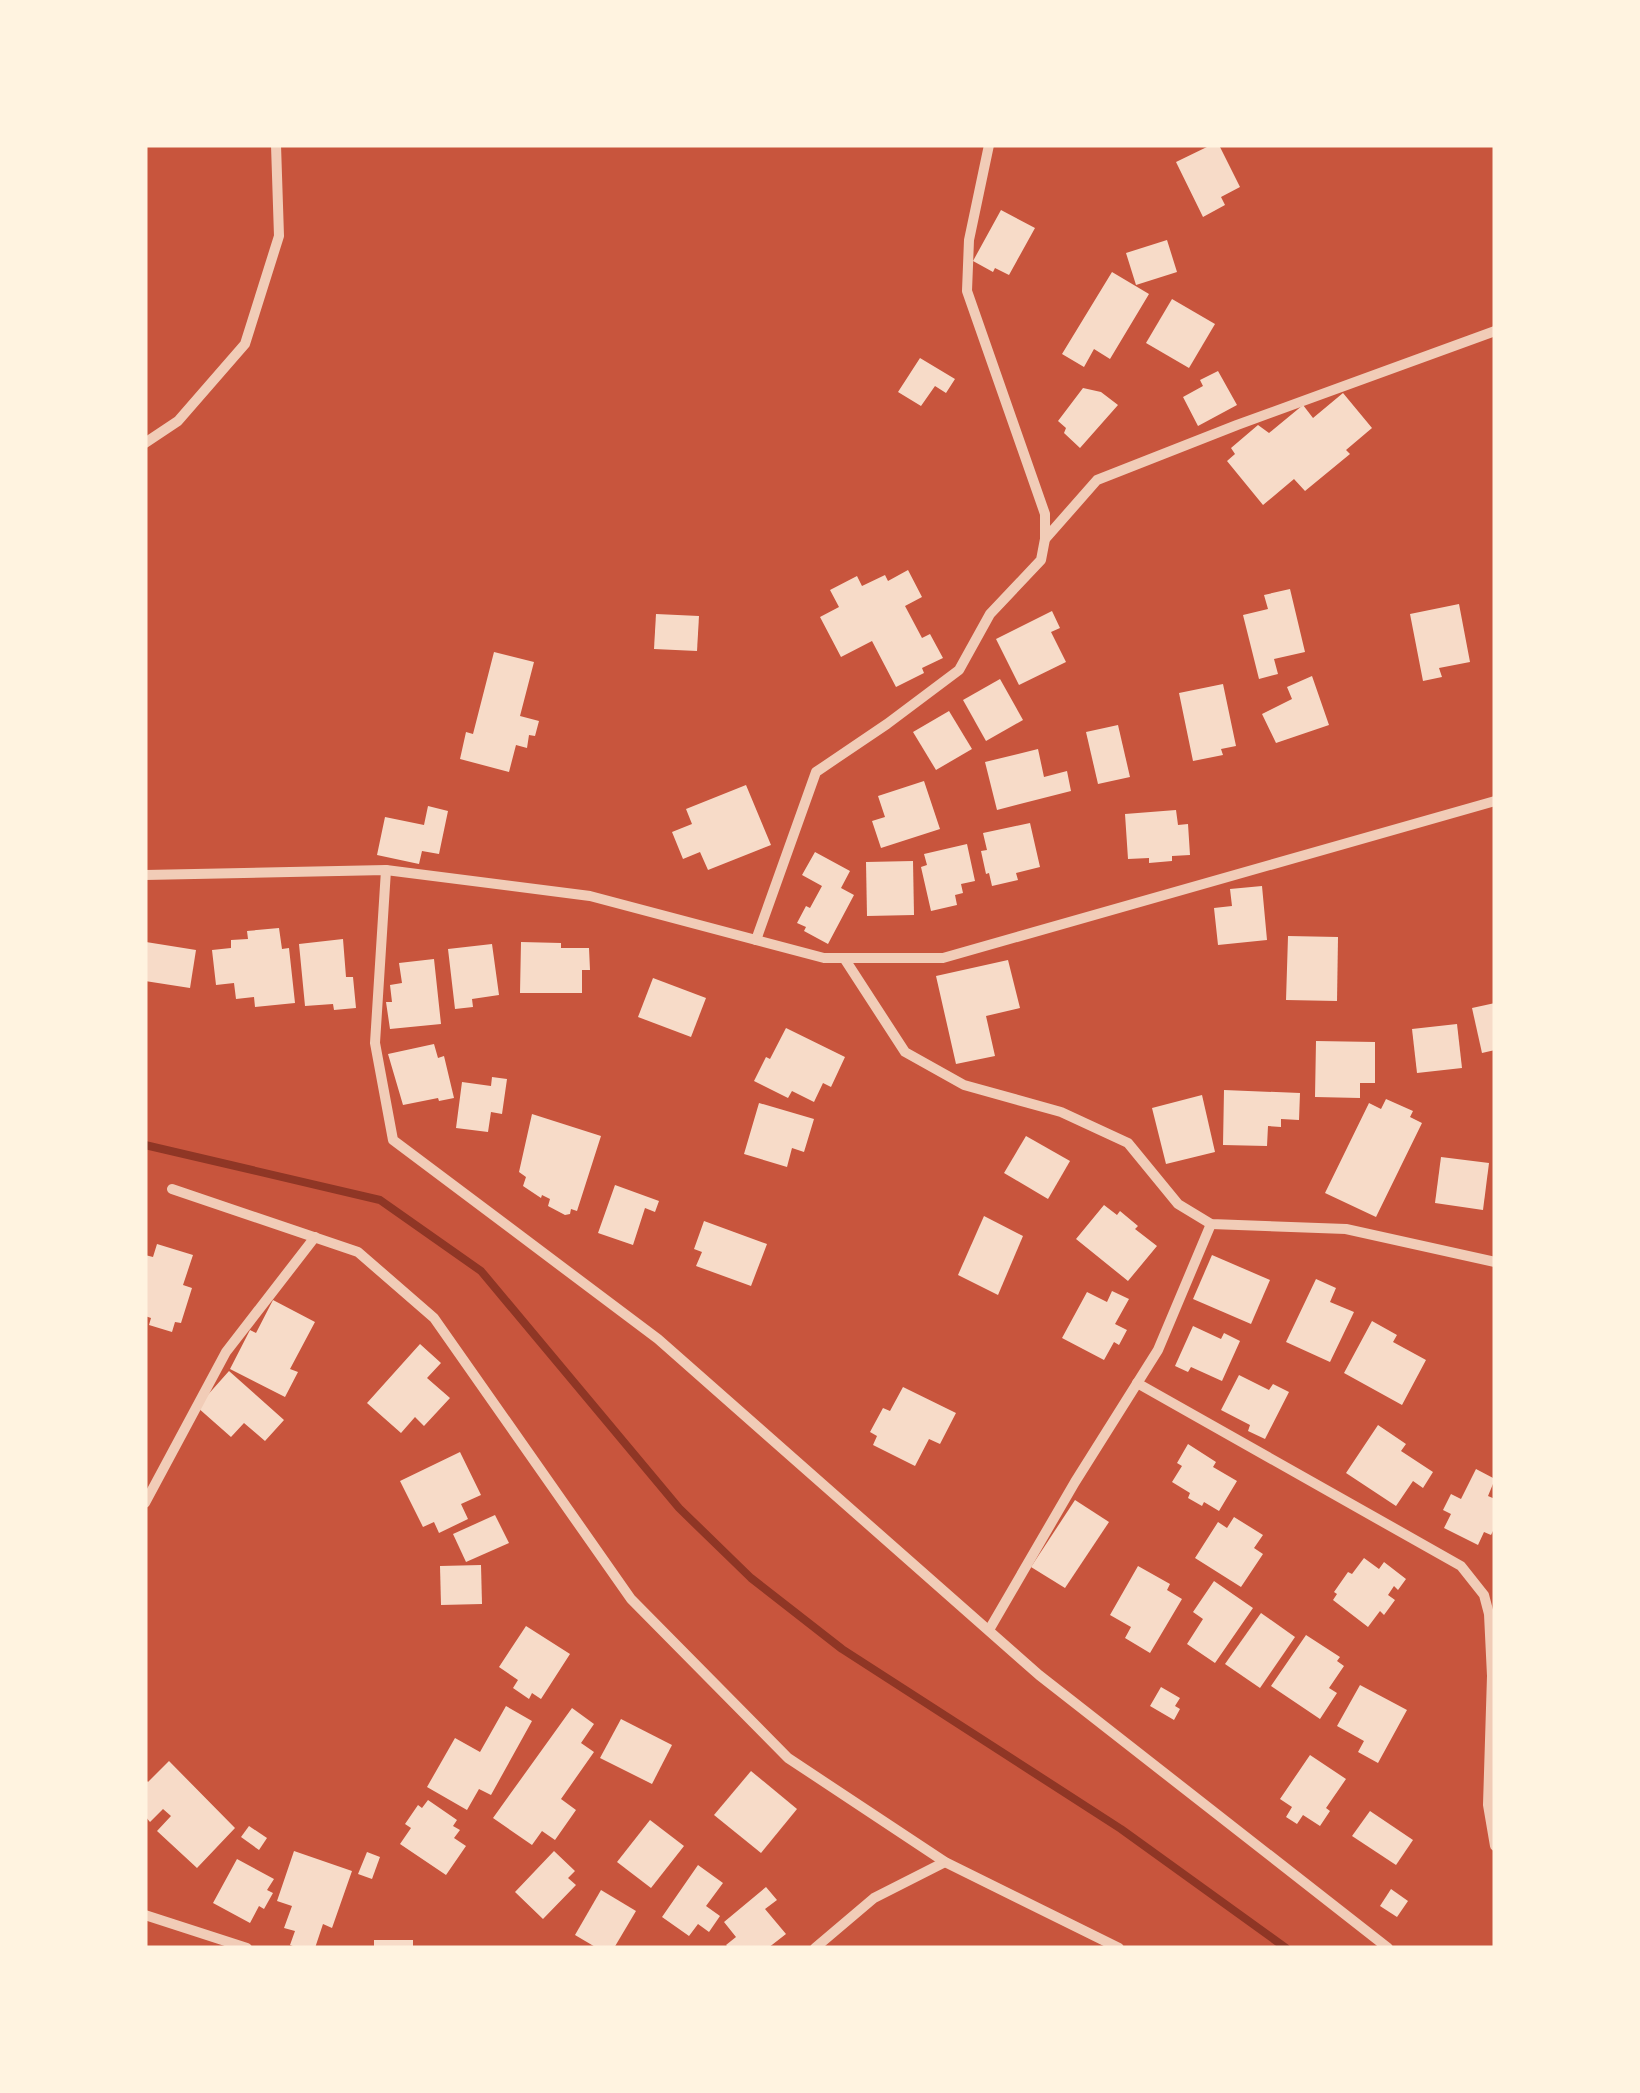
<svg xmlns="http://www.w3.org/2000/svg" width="1640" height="2093" viewBox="0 0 1640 2093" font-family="Arial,sans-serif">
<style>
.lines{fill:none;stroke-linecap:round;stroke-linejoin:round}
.stream{stroke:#8f3625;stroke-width:8}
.building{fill:#f7dbc8}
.minor{stroke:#f1ccb7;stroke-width:10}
</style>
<rect width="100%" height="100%" fill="#c8553d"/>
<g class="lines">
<polyline class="stream" points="145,1145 380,1200 481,1271 679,1508 751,1578 842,1649 1121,1829 1286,1948"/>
</g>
<g class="building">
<polygon points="1211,145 1219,145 1240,187 1221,197 1225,205 1203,217 1176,162"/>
<polygon points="1001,210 1035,228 1009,275 995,268 993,272 973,261"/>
<polygon points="1167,240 1177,272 1136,285 1126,253"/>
<polygon points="1112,272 1149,294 1110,359 1094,349 1084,367 1062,354"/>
<polygon points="1172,299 1215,324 1189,368 1146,343"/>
<polygon points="920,358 955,379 946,393 935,386 921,406 898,392"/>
<polygon points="1218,371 1237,405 1198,426 1183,397 1203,386 1200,380"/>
<polygon points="1083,388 1101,392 1118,405 1080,448 1064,433 1066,428 1058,421"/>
<polygon points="1343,393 1372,428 1346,450 1350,454 1305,491 1294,479 1263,505 1227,461 1235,454 1231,448 1258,425 1269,433 1303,405 1313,418"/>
<polygon points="908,570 922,597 905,606 922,638 930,634 943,658 922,668 924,673 896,687 872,641 841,657 820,617 839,607 830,590 857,576 862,586 885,575 888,581"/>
<polygon points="1290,589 1305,652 1274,659 1278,674 1259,679 1243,615 1268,609 1264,595"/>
<polygon points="1459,604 1470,662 1439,668 1442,677 1423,681 1410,614"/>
<polygon points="1052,611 1060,628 1051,632 1066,662 1019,685 996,639"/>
<polygon points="656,614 699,616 697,651 654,649"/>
<polygon points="494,652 534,662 520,716 539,721 535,736 529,735 527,748 516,745 509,772 460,759 466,732 473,734"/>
<polygon points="1312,676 1329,725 1276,743 1262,714 1292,699 1287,687"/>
<polygon points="1000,679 1023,720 986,741 963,700"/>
<polygon points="1223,684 1236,746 1221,749 1223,755 1193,761 1179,693"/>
<polygon points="949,711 972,749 936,770 913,732"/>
<polygon points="1118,725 1130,777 1098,784 1086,732"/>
<polygon points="1038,749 1044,777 1067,771 1071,791 997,810 985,762"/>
<polygon points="924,781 940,829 881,848 872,821 885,817 878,796"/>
<polygon points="746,785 771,845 708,870 700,852 683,859 672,832 692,824 686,809"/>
<polygon points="428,806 448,811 439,854 422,851 419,864 377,855 385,817 424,825"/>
<polygon points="1176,810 1178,825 1188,824 1190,855 1172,856 1172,861 1149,863 1149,858 1128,859 1125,814"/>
<polygon points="1030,823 1040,867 1016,873 1018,880 992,886 989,873 986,874 981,851 987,850 983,833"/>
<polygon points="967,844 975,881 961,884 963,893 955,895 957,905 931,911 921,867 927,865 924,854"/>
<polygon points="815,852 850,871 841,888 854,895 828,944 804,931 806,927 797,923 806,906 810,908 822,886 802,875"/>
<polygon points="913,861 914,915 867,916 866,862"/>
<polygon points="1262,886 1267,940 1218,945 1214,908 1232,906 1230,889"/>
<polygon points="279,928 282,949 289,948 295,1003 255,1007 254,997 236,999 234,983 216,985 212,950 231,948 231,940 248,939 247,931"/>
<polygon points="1288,936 1338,937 1337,1001 1286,1000"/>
<polygon points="343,939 346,977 353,977 356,1008 334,1010 333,1004 305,1006 299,944"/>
<polygon points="146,942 196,950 190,988 145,981"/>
<polygon points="521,942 561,943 561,948 589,948 590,970 582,970 582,993 520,993"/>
<polygon points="492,944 499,995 472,999 473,1007 455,1009 448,949"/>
<polygon points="434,959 441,1024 390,1029 386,1002 392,1002 390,985 402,983 399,963"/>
<polygon points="1008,960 1020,1008 986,1016 995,1056 956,1064 936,976"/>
<polygon points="653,978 706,998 691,1037 638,1017"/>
<polygon points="1495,1003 1495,1050 1482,1053 1472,1008"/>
<polygon points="1457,1024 1462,1068 1417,1073 1412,1029"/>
<polygon points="786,1028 845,1057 831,1087 823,1083 814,1102 792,1091 788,1098 754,1081 766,1057 770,1059"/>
<polygon points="1316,1041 1375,1042 1375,1083 1360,1083 1360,1098 1315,1097"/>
<polygon points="434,1044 438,1058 444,1056 454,1098 439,1101 438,1098 403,1105 388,1054"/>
<polygon points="492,1077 507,1079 502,1114 491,1112 488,1132 456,1128 462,1082 491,1086"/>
<polygon points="1224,1090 1300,1093 1299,1120 1281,1119 1281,1127 1268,1126 1267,1146 1223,1145"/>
<polygon points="1202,1095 1215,1152 1166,1164 1152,1108"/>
<polygon points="1386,1099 1413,1111 1410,1117 1422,1123 1376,1217 1325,1193 1369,1103 1381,1109"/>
<polygon points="759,1103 814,1119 804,1152 792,1148 787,1167 744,1154"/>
<polygon points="532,1114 601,1136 577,1211 571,1209 570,1214 565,1215 548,1206 550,1199 542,1195 541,1198 523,1186 526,1177 519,1172"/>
<polygon points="1026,1136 1070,1161 1048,1199 1004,1173"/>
<polygon points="1441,1157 1489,1163 1483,1210 1435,1203"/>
<polygon points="615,1185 659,1201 655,1212 645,1208 633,1245 598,1233"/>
<polygon points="1104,1205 1117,1215 1120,1211 1138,1226 1135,1229 1157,1246 1128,1281 1076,1239"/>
<polygon points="984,1216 1023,1236 998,1295 958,1275"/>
<polygon points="704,1221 767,1244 751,1286 696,1266 702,1252 694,1249"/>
<polygon points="157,1244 193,1255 183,1285 192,1288 181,1323 175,1322 172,1332 149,1325 151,1318 145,1316 145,1255 153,1257"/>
<polygon points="1212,1255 1270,1280 1251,1324 1193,1299"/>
<polygon points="1316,1279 1336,1288 1330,1302 1354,1312 1330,1362 1286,1342"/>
<polygon points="1112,1291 1129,1299 1115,1324 1127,1330 1119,1345 1114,1342 1104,1360 1062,1338 1087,1292 1107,1302"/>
<polygon points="273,1300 315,1322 290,1369 298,1372 285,1397 230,1369 250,1330 256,1333"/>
<polygon points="1372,1321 1397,1335 1393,1342 1426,1360 1402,1405 1344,1373"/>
<polygon points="1193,1326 1221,1339 1224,1333 1240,1341 1222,1381 1191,1367 1188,1372 1175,1366"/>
<polygon points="420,1344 441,1363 427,1378 450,1398 424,1426 415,1417 401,1433 367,1403"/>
<polygon points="229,1371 284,1420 265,1441 244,1423 231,1437 197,1407"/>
<polygon points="1239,1375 1269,1390 1273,1384 1289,1392 1265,1439 1248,1431 1250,1425 1221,1410"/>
<polygon points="903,1387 956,1413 940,1444 929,1439 915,1466 873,1445 877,1436 870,1432 883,1408 890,1411"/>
<polygon points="1378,1425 1406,1444 1401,1451 1433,1472 1423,1488 1413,1481 1396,1506 1346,1473"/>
<polygon points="1188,1444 1216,1462 1213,1467 1237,1481 1219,1511 1204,1502 1202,1506 1188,1498 1190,1493 1172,1482 1182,1466 1177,1463"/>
<polygon points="460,1452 481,1495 461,1504 468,1519 439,1533 434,1522 423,1527 400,1481"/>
<polygon points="1476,1469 1495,1479 1488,1496 1495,1499 1493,1516 1495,1517 1495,1527 1491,1535 1484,1532 1478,1545 1444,1528 1451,1514 1443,1510 1451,1494 1461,1499"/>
<polygon points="1075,1500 1109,1522 1065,1588 1031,1567"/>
<polygon points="495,1515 509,1543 466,1562 453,1534"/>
<polygon points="1234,1517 1263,1535 1254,1548 1263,1554 1241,1587 1195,1558 1218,1522 1227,1528"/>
<polygon points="1364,1558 1379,1569 1384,1562 1406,1579 1398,1590 1394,1586 1388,1595 1395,1600 1384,1615 1380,1611 1368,1627 1333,1600 1337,1594 1334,1592 1348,1572 1352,1574"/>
<polygon points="481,1565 482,1604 441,1605 440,1566"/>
<polygon points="1138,1566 1170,1584 1167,1590 1182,1599 1150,1653 1125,1638 1131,1627 1110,1615"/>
<polygon points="1214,1581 1253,1608 1215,1663 1187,1644 1203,1619 1193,1612"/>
<polygon points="1261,1613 1295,1637 1260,1688 1225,1664"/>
<polygon points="526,1626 570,1654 541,1699 532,1693 529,1699 513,1688 518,1680 499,1667"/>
<polygon points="1306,1635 1340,1657 1337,1661 1344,1666 1329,1688 1337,1693 1320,1719 1271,1686"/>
<polygon points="1360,1685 1407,1710 1378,1763 1358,1752 1364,1741 1337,1726"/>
<polygon points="1161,1687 1180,1698 1175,1706 1180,1709 1174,1720 1150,1706"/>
<polygon points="506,1706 532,1721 491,1795 479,1789 467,1810 427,1787 455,1738 480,1752"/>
<polygon points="572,1708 594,1724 581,1743 594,1752 561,1799 576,1810 555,1840 542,1831 532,1845 493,1818"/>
<polygon points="621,1719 672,1745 652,1784 600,1758"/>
<polygon points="1310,1755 1346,1779 1326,1808 1330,1811 1320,1826 1303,1815 1297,1824 1286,1817 1292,1807 1280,1799"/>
<polygon points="169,1761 235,1828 197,1868 157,1831 171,1816 163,1809 150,1822 145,1816 145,1779 148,1782"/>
<polygon points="751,1771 797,1809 761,1853 714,1815"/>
<polygon points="428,1800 457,1820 453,1826 460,1830 454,1838 466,1846 446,1875 400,1844 411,1828 405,1824 418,1805 422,1808"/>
<polygon points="1370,1811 1413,1840 1396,1865 1352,1836"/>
<polygon points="650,1820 684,1846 651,1888 617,1862"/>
<polygon points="249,1826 267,1838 259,1850 241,1837"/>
<polygon points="294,1851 352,1871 332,1928 323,1924 315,1948 298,1948 290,1945 295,1931 284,1928 292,1906 277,1901"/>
<polygon points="554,1851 575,1871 568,1878 576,1885 543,1919 515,1892"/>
<polygon points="367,1852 380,1857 372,1879 358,1874"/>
<polygon points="237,1859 274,1879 267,1890 273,1893 264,1909 259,1906 250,1923 213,1903"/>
<polygon points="698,1865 723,1883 706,1906 720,1916 709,1932 698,1924 689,1936 662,1917"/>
<polygon points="766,1887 777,1900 765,1909 786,1934 768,1948 729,1948 726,1945 736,1937 724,1922"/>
<polygon points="1391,1889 1408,1901 1397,1917 1380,1906"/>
<polygon points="601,1890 636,1911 614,1948 597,1948 575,1935"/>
<rect x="374" y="1940" width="39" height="8"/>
</g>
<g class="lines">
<g class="minor">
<polyline points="145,443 178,421 245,344 279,236 276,145"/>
<polyline points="1046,538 1097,480 1237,425 1495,331"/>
<polyline points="386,870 375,1043 393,1140 658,1339 1039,1675 1388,1948"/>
<polyline points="145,875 386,870 590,896 824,958 943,958 1495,801"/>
<polyline points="756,940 816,772 887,724 959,670 990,614 1041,560 1045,539 1045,514 967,291 969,240 989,145"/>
<polyline points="844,958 905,1052 964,1085 1061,1112 1128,1143 1178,1204 1211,1224 1346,1229 1495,1262"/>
<polyline points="172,1189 358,1252 434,1318 631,1599 788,1758 945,1862 1119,1948"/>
<polyline points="1137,1383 1461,1566 1484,1595 1489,1614 1492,1676 1488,1805 1495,1846"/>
<polyline points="145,1503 226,1352 315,1237"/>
<polyline points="989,1630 1075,1482 1158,1350 1211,1224"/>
<polyline points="145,1915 247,1948"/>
<polyline points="815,1948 874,1898 945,1862"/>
</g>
</g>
<rect width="1640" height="2093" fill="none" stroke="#fff3e0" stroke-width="295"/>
</svg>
